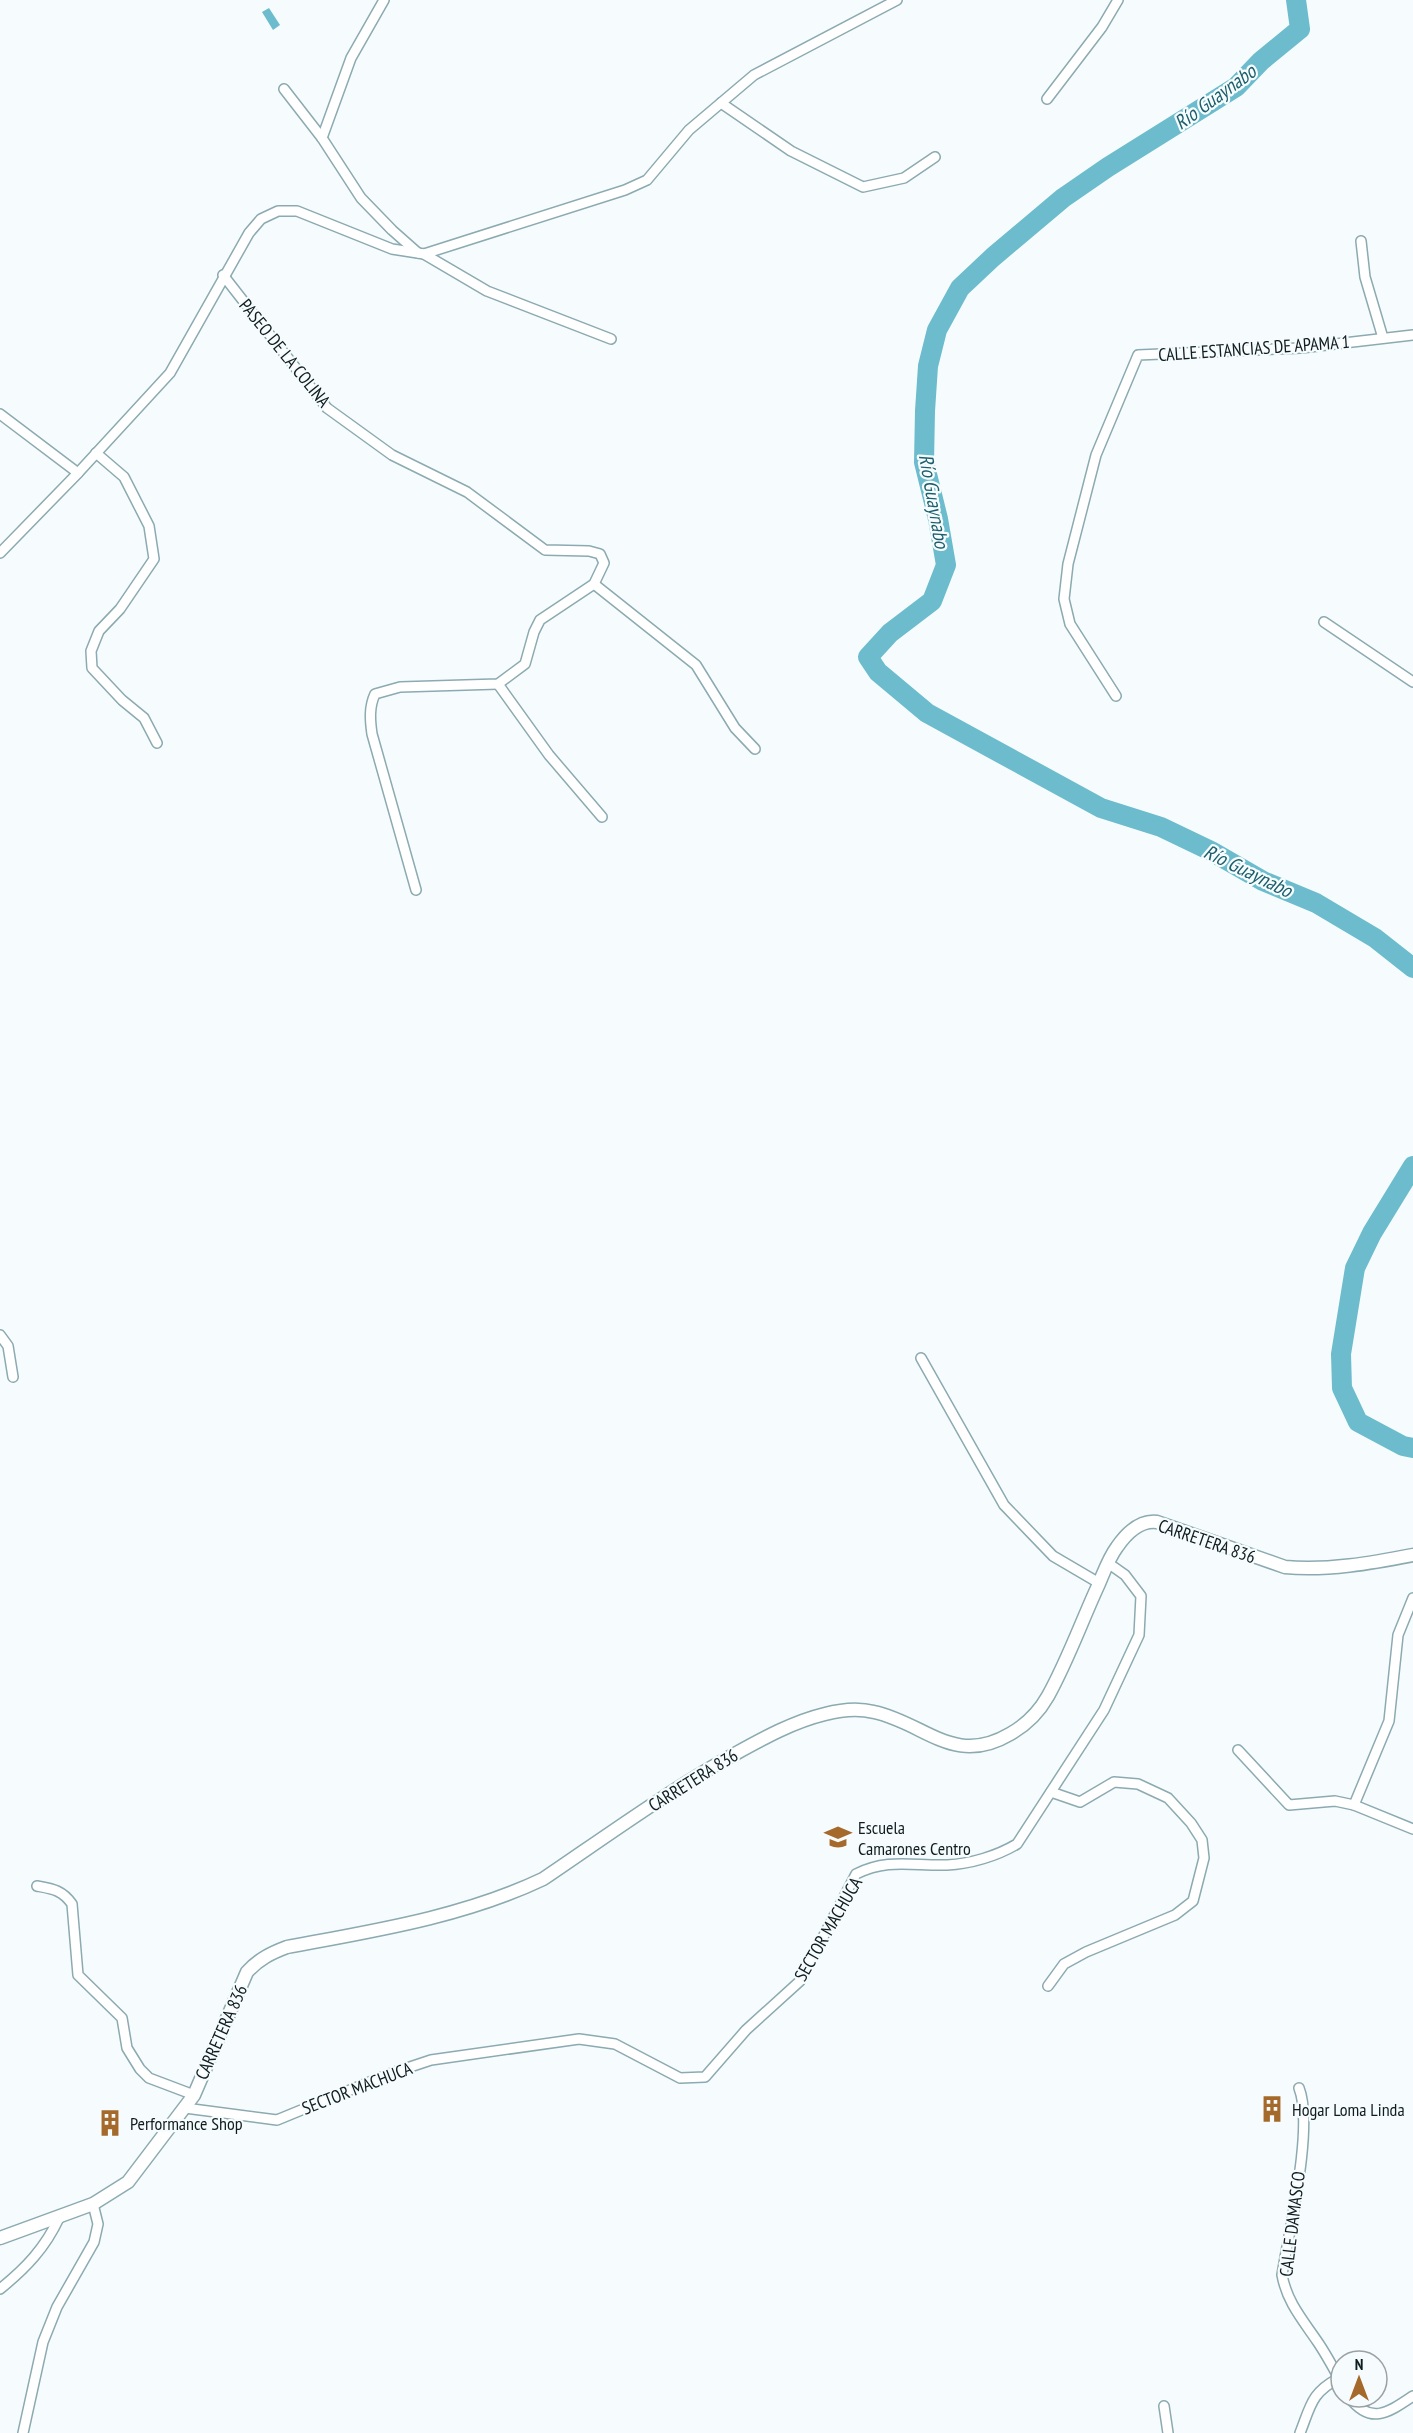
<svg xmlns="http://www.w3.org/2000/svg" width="1413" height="2433" viewBox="0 0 1413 2433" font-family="'PT Sans Narrow',sans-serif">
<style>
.water{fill:#6cbccd}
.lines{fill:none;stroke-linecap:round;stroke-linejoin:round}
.river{stroke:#6cbccd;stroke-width:20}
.minor-casing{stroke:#8caab1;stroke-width:12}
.tertiary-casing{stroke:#8caab1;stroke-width:15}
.minor{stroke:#fff;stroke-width:9}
.tertiary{stroke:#fff;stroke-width:12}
.labels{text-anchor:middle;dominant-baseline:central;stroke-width:4.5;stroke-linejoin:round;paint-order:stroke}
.street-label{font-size:18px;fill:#101c1f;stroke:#f6fcfd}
.poi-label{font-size:18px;fill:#101c1f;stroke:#f6fcfd;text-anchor:start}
.water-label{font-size:20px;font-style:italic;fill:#1c5e6b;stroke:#f6fcfd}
</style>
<rect width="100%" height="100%" fill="#f6fcfd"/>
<polygon class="water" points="269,8 280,25 273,30 262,12"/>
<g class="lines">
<g class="river">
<polyline points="1296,0 1300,29 1261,61 1236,87 1108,167 1063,198 993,257 960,288 937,330 928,366 925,411 924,462 938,519 946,565 932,601 890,633 868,657 878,672 927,713 1101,808 1161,827 1211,851 1263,881 1316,903 1375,938 1413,968"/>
<polyline points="1413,1166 1372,1233 1355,1268 1341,1354 1342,1388 1358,1422 1403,1446 1413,1448"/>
</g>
<defs>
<g id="minor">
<polyline points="284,89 322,138 361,198 392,230 418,253"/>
<polyline points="1047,99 1102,27 1118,0"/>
<polyline points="721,103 791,151 863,187 904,178 935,157"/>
<polyline points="322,138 351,58 384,0"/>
<polyline points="1361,241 1365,277 1383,338"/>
<polyline points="424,254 625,190 647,180 689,130 754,75 897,0"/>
<path d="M223,275L327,408L392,455L467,492L545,550L589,551L600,554L604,563L594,584L540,620L534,632L525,664L498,684L400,687L375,694C369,707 370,720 372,734L416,890"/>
<polyline points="0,414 78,473"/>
<polyline points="96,453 124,477 149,526 154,559 120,609 99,631 91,651 92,668 122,700 144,718 157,743"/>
<polyline points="0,553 78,473 170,373 249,233 261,219 278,211 297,211 392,249 424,254 487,291 611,339"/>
<polyline points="594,584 696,665 735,728 755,749"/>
<polyline points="1324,622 1413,682"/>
<polyline points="498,684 549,755 602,817"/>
<polyline points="1116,696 1070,624 1064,599 1068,564 1096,455 1138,355 1301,348 1413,335"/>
<polyline points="0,1335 8,1346 13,1377"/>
<polyline points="921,1358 1004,1505 1053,1556 1099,1583"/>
<polyline points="1238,1750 1289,1805 1335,1801 1354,1805 1413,1829"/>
<polyline points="1354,1805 1389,1721 1398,1635 1413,1598"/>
<path d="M37,1886C53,1889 62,1890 72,1904L78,1975L122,2018L127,2048L140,2069L149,2078L194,2095"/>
<polyline points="1048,1986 1064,1964 1086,1952 1175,1915 1193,1901 1204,1858 1202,1840 1191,1823 1168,1798 1138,1784 1114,1782 1080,1802 1051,1792"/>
<path d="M1299,2088C1314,2126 1289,2231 1282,2275C1287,2302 1302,2319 1317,2341C1326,2354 1334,2369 1341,2382"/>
<path d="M185,2108L277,2120L389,2074L431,2060L579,2039L615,2044L680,2078L705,2077L746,2030L800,1981L856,1874C888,1858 912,1866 947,1865C970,1864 997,1856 1017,1844L1104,1710L1139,1635L1141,1596L1125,1575L1108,1563"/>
<path d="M0,2289C26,2268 45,2248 59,2218"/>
<path d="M1349,2397C1371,2426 1389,2412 1413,2396"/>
<polyline points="1164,2406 1168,2433"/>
<polyline points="23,2433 43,2342 57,2307 94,2242 98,2224 93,2204"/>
<path d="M1300,2433C1311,2405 1311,2393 1339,2378"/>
</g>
<path id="tertiary" d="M0,2238L93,2204L128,2182L194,2095L247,1972C259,1959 271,1953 287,1947C373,1931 463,1917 543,1879C605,1837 667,1792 733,1755C762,1739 792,1722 825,1714C840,1710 859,1708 874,1712C925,1723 954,1767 1010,1734C1026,1725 1039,1712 1048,1696C1067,1662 1081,1623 1097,1588C1103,1575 1108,1559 1117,1547C1126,1534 1140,1520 1157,1522L1285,1567C1327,1571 1372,1563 1413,1555"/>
</defs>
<use href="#minor" class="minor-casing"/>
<use href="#tertiary" class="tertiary-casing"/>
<use href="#minor" class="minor"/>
<use href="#tertiary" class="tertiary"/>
</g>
<defs>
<symbol id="school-bare" viewBox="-9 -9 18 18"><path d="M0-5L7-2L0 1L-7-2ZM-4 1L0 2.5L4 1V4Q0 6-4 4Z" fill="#a5692b" stroke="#f6fcfd" stroke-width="2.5" paint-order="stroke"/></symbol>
<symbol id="building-bare" viewBox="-9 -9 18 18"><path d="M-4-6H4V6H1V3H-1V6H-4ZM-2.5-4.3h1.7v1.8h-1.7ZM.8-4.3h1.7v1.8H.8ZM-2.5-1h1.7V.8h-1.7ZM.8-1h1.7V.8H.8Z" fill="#a5692b" stroke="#f6fcfd" stroke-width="2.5" paint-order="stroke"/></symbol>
</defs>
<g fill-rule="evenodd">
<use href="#school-bare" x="819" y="1818" width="38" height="38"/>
<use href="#building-bare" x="1253" y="2090" width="38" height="38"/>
<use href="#building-bare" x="91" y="2104" width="38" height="38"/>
</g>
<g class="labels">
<g class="street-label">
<text transform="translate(1254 348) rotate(-4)">CALLE ESTANCIAS DE APAMA 1</text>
<text transform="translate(285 353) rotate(51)">PASEO DE LA COLINA</text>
<text transform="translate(1207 1541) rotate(19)">CARRETERA 836</text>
<text transform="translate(693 1780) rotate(-32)">CARRETERA 836</text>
<text transform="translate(828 1929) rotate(-60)">SECTOR MACHUCA</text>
<text transform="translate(221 2032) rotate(-66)">CARRETERA 836</text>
<text transform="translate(357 2088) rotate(-21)">SECTOR MACHUCA</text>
<text transform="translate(1292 2224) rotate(-83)">CALLE DAMASCO</text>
</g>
<g class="poi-label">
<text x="858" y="1827">Escuela<tspan x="858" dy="21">Camarones Centro</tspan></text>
<text x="1292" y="2109">Hogar Loma Linda</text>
<text x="130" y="2123">Performance Shop</text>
</g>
<g class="water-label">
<text transform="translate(1215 97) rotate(-36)">Río Guaynabo</text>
<text transform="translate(934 501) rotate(80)">Río Guaynabo</text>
<text transform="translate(1248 871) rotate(26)">Río Guaynabo</text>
</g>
</g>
<g transform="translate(1359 2379)"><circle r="28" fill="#f6fcfd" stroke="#9aa2a4" stroke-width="1.5"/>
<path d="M0-4.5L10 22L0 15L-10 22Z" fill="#a5692b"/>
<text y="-9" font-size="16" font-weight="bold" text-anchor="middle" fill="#101c1f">N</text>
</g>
</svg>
